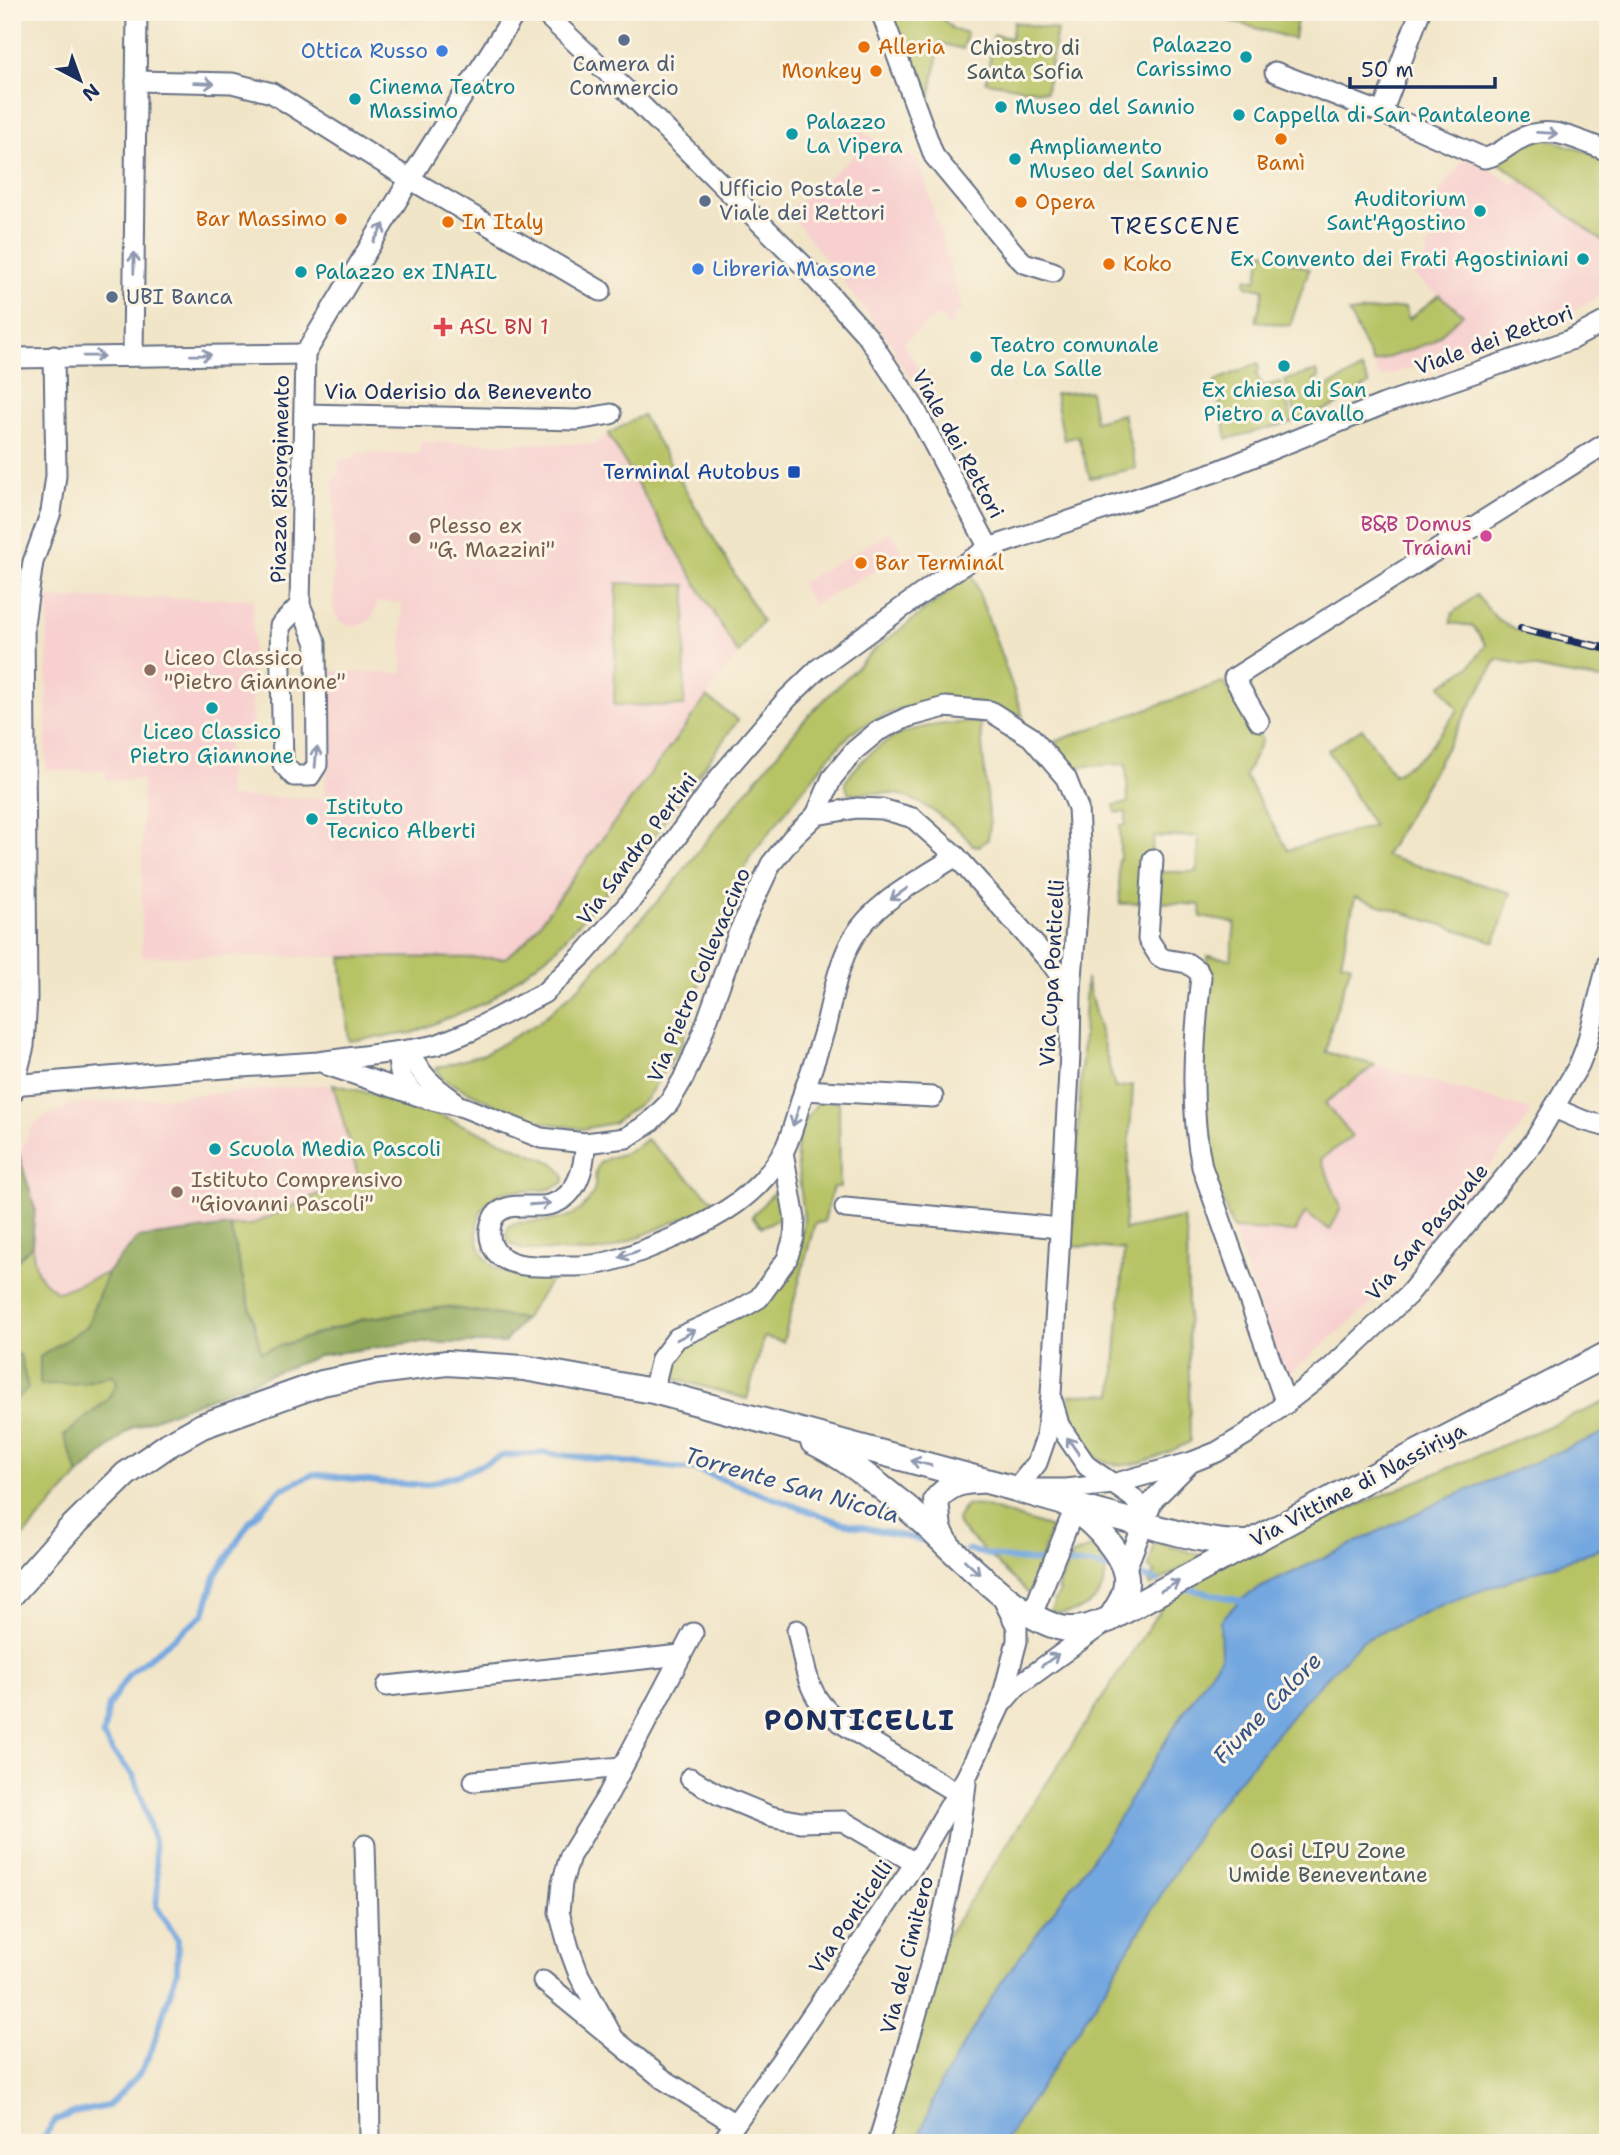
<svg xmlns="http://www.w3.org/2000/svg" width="1620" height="2155" viewBox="0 0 1620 2155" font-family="'Shantell Sans',sans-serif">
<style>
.built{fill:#f7d0cf}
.green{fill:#b7c365;stroke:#697962;stroke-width:2;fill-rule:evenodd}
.forest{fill:#91a95a;stroke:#566c5c;stroke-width:2}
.water{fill:#73a7e0;stroke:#476b9f;stroke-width:2}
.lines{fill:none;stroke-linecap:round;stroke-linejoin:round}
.stream{stroke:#73a7e0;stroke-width:6}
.minor-casing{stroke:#666f83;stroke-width:23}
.major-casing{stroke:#666f83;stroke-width:28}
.minor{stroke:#fff;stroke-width:19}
.major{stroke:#fff;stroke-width:24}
.rail-casing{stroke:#1b2f5e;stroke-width:8}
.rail{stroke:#fcf5e5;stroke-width:5;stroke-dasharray:16;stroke-linecap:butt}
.oneway{stroke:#8d97ae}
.service-dot{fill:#5c6f8a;stroke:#fcf5e5;stroke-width:2.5}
.food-dot{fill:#e8710a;stroke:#fcf5e5;stroke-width:2.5}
.shop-dot{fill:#3f7fe0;stroke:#fcf5e5;stroke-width:2.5}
.culture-dot{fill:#0f9aa8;stroke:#fcf5e5;stroke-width:2.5}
.health-dot{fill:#e0444e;stroke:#fcf5e5;stroke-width:2.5}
.transit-dot{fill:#1a4fb4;stroke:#fcf5e5;stroke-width:2.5}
.hotel-dot{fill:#d1479c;stroke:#fcf5e5;stroke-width:2.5}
.education-dot{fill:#8d6e63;stroke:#fcf5e5;stroke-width:2.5}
.labels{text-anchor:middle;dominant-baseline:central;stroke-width:6;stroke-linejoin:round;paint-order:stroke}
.culture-label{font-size:21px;fill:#0d838f;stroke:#fcf5e5;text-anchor:start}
.food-label{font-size:21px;fill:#c56008;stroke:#fcf5e5;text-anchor:start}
.park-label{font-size:21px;fill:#4a5b60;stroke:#fcf5e5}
.shop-label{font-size:21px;fill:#366cbe;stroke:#fcf5e5;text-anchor:end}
.service-label{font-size:21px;fill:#4e5e75;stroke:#fcf5e5;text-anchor:start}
.health-label{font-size:21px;fill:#be3a42;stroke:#fcf5e5;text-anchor:start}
.street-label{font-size:21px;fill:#1b2f5e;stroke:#fcf5e5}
.transit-label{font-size:21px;fill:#164399;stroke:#fcf5e5;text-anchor:end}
.hotel-label{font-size:21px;fill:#b23c85;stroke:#fcf5e5;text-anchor:end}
.education-label{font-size:21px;fill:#785e54;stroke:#fcf5e5;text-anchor:start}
.neighbourhood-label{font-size:23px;letter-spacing:2px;fill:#1b2f5e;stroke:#fcf5e5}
.water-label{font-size:23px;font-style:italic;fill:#355385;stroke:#fcf5e5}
.district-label{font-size:28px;font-weight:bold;letter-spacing:2px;fill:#1b2f5e;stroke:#fcf5e5}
</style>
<rect width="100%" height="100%" fill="#fcf5e5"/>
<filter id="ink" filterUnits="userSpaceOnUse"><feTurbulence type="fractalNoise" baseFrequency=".0143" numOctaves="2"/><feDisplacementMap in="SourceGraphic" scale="14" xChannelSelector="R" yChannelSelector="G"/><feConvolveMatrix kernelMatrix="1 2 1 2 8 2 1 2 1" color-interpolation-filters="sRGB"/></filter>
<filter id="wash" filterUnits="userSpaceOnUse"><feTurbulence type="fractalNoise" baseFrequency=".00686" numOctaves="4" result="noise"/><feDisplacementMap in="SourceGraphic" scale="28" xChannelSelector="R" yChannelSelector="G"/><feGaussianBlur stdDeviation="1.57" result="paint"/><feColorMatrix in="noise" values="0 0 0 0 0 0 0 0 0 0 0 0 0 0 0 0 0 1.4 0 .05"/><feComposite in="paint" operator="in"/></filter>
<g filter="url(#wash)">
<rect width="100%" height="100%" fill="#f1e5c8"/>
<g class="built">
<polygon points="859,131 919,161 963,310 952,316 955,322 948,326 940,313 903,343 921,372 911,378 893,353 896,350 788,211 855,155 850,148"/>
<polygon points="1466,155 1485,168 1487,167 1515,186 1520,178 1498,162 1608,159 1608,249 1601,257 1608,262 1608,292 1552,323 1529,329 1524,324 1446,356 1449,367 1436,371 1432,361 1380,378 1373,363 1432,342 1463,313 1413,276 1429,253 1426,250 1440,232 1433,210 1434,201"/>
<polygon points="608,434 738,654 528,939 505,958 142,956 142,780 106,780 106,771 46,770 48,598 253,599 252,741 228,741 228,797 325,798 330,671 402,673 402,603 377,602 374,615 370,620 358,626 345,624 339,620 333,609 334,475 339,474 339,459 356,459 356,453 420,454 420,442 593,444"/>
<polygon points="891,532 904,554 813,605 800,583"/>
<polygon points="1375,1065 1531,1110 1526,1121 1442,1226 1370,1305 1283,1379 1233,1229 1295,1232 1304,1212 1329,1230 1341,1208 1321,1158 1325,1103"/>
<polygon points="333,1084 358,1176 251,1225 230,1226 120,1260 107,1273 58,1292 43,1283 35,1266 32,1245 35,1208 19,1155 31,1128 46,1116 69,1105"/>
</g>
<g class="green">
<polygon points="889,12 936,12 953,29 967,33 963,49 940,43 927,116"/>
<polygon points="1199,12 1298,12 1294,39"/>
<polygon points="1014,22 1057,30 1046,92 986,82 994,35 1011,38"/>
<polygon points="1545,138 1608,159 1608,245 1498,162 1513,148"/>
<polygon points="1263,251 1309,269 1290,326 1256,321 1264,289 1247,286 1245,283 1247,278 1256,281"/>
<polygon points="1439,295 1463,314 1432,342 1373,363 1349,313 1405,307 1409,319"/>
<polygon points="1258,363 1259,368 1256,375 1264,386 1280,382 1293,422 1227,439 1215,381"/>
<polygon points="1362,369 1369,384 1334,406 1298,421 1285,380 1317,371 1319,378 1314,380 1316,388 1321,386 1323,389"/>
<polygon points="1090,391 1095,421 1123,414 1136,468 1090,478 1078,436 1064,440 1055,394"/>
<polygon points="642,415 762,621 738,654 608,434"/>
<polygon points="972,574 1023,716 963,699 896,710 853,731 828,758 750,857 703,970 682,1044 646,1099 613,1123 582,1129 524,1119 442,1079 436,1068 484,1054 538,1023 579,987 675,882 698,851 806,718 875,649"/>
<polygon points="617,583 686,585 684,706 614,705"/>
<path d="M1476,595L1497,619L1517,630L1608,655V681L1555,672L1497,659L1385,856L1511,893L1495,942L1355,897L1341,962L1351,965L1332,1023L1326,1052L1375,1065L1325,1103L1352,1136L1321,1159L1341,1208L1330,1230L1305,1213L1295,1232L1233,1229L1210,1169L1200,1088L1208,956L1231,959L1235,923L1201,917L1200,905L1157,902L1120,904L1118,859H1120V825H1126V812L1116,813L1114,805L1128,803L1126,764L1072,767L1056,741L1223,682L1262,740L1245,776L1288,850L1373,826L1328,750L1362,728L1394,775L1424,754L1458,710L1441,686L1470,666L1486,645L1473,626L1450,623L1453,613ZM1199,836L1197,872H1148L1154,837Z"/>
<polygon points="707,697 738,720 645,848 555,950 487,1002 412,1033 349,1041 341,957 505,958 528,939"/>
<path d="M980,722L990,827L988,839L980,846L972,845C965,834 955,827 944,819C905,789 895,793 848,793L845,782C882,729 920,724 980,722Z"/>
<path d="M1086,979L1115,1088L1133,1085L1124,1230L1183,1218L1187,1235L1190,1442C1174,1449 1156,1459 1139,1463C1091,1474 1073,1437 1070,1395L1113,1394L1124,1250L1072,1245Z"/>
<path d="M333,1084L412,1104L554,1163L564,1175V1182C543,1198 521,1185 500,1194C467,1208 470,1260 504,1272C518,1277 537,1277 552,1279L524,1319L446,1307L364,1319L261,1352L230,1226L251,1225L358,1176Z"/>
<polygon points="819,1101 839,1102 840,1187 833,1187 824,1222 815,1223 783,1342 764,1337 747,1399 662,1375 672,1350 764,1304 780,1287 799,1256 804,1218 796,1150 800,1127"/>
<path d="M646,1139L717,1204L610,1249L592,1252L530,1250H523L508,1242L506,1234L509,1226L515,1223C545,1220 581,1225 594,1190C597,1181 593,1172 599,1164C606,1156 619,1156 628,1152C635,1148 641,1144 646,1139Z"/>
<polygon points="778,1188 783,1217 762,1227 752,1216"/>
<path d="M32,1245C35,1269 36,1279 58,1292L107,1273L87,1326L40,1357L82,1383L113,1375L117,1384L106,1401L64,1436L79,1475L12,1549V1403L27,1388L20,1355L12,1352V1266Z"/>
<polygon points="1608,1401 1608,2143 870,2143 945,1939 1161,1608 1184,1583 1214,1566"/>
<polygon points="966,1505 983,1506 1051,1528 1030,1595 958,1525 957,1519"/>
<polygon points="1154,1543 1159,1543 1204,1556 1150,1586 1148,1580 1155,1573 1149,1568"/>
<path d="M1094,1546C1123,1578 1092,1622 1050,1611L1060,1591L1057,1589L1073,1555Z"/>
</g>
<g class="forest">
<polygon points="19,1155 35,1208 32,1245 12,1266 12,1176"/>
<polygon points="230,1226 261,1352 364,1319 447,1307 524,1319 504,1343 409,1343 321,1355 131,1428 79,1475 64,1436 106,1401 117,1384 113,1375 82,1383 40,1385 40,1357 87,1326 107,1273 138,1238"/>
<polygon points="12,1352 20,1355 28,1388 12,1403"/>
</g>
<polygon class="water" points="1608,1431 1608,1546 1446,1603 1362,1641 1302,1703 1207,1819 1096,2003 1004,2143 916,2143 940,2084 998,1987 1104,1842 1176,1724 1221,1656 1220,1621 1240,1600 1260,1588 1442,1501"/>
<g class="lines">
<g class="stream">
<polyline points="967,1550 1010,1559 1093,1565 1108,1569"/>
<polyline points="1143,1577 1158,1581"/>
<polyline points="1186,1588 1246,1602"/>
<polyline points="39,2143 56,2120 73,2113 108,2106 141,2072 152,2049 177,1971 178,1940 156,1906 158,1886 154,1840 141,1797 133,1775 113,1752 103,1736 109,1705 129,1674 204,1614 215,1576 250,1521 281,1489 314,1474 384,1483 424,1485 461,1474 502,1456 544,1453 696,1470 839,1522 931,1542"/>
</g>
</g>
</g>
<g filter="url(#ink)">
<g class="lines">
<defs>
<g id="minor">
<polyline points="543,12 628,92 805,267 868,337 914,407 989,548"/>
<polyline points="881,12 934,156 1015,254 1024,263 1053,272"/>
<polyline points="1275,72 1382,113 1420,12"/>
<polyline points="136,81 232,83 272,93 393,169 601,291"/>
<path d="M1382,113L1484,158C1496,157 1507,146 1518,140C1548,122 1577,140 1608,151"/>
<polyline points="133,355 137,12"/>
<polyline points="12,358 305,354"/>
<polyline points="304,414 577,420 611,414"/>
<polyline points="300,605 280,626 283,764 294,776 310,776 317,765 316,643 300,605 305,354 410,179 516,12"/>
<polyline points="1259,721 1234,678 1608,442"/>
<polyline points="816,815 832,778 855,750 878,731 908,717 945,707 990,711 1031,737 1066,778 1078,808 1081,864 1071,990 1070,1054 1051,1395 1046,1437 1037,1463 1016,1489"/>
<path d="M1153,859L1148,939L1159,956L1164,959L1187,963L1198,971L1201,977C1194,1039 1189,1105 1202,1167L1286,1404"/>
<path d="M409,1050C419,1074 433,1086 453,1100"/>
<path d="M398,1052C398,1074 400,1078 415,1094"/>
<polyline points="327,1065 428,1099 463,1107 541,1138 585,1143 626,1138 649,1123 669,1103 683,1079 699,1043 738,934 771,864 793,837 816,815 857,808 882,809 913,818 956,856 1051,963 1071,990"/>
<polyline points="12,1085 180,1071 318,1062 409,1050 436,1045 471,1031 544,993 585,953 630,902 719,778 787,699 818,669 939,581 989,548 1218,471 1384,404 1570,340 1608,320"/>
<polyline points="804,1090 933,1097"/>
<polyline points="12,1094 24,1046 27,998 24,624 33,562 51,512 56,476 54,356"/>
<polyline points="1554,1108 1582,1120 1608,1127"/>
<path d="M585,1143C585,1168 577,1199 548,1205C529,1209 511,1200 495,1215C489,1225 488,1234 492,1245C503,1273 550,1265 574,1266C608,1267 644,1250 675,1237C718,1218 757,1196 782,1154C792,1137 797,1113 803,1094C811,1071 820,1047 826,1024C833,995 838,964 853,938C875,901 922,879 956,856"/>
<polyline points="845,1208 1060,1228"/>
<polyline points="653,1391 661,1359 677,1338 739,1310 759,1298 787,1259 794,1237 795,1219 783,1152"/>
<polyline points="1053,1403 1059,1425 1087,1466 1132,1497 1147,1514"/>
<polyline points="1035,1489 1066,1489 1113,1484 1192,1462 1217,1452 1245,1435 1331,1368 1408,1295 1533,1143 1579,1065 1586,1047 1608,962"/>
<polyline points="1125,1571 1153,1500 1188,1465"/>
<polyline points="1031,1617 1074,1510"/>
<path d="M797,1630C802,1651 805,1679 817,1698C831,1720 856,1732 877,1745C903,1761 930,1777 957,1793"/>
<polyline points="387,1686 681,1655"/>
<polyline points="1003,1702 1016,1687 1100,1626"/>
<polyline points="690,1778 719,1795 770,1816 800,1822 843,1821 915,1863"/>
<polyline points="474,1781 622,1767"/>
<polyline points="365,1845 368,1950 370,2143"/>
<polyline points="543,1981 663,2079 735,2124"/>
<polyline points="614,2039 579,1975 569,1948 559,1912 562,1883 570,1856 609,1793 693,1633"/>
<polyline points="721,2143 782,2059 922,1853 967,1776 1000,1706 1017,1641 1017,1627 1001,1595"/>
<path d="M878,2143C913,2028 953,1903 966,1784"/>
</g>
<g id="major">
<path d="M813,1442C846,1458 876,1483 905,1506C944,1539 1020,1626 1069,1629C1084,1630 1097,1624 1110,1619L1386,1469L1608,1354"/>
<path d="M1074,1510C1094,1522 1129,1559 1126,1584C1125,1597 1117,1608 1110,1619"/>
<path d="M946,1542L939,1529L936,1500C948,1485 961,1481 979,1481"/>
<path d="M12,1594L69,1530L126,1474L168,1445L202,1426L322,1383L377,1372L447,1363L524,1368L653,1391L1016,1489C1058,1502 1100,1513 1142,1524C1178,1533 1212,1544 1249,1543"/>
</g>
</defs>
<use href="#minor" class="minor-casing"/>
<use href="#major" class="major-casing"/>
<use href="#minor" class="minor"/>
<use href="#major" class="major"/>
<defs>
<polyline id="rail" points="1521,629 1608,649"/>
</defs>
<use href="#rail" class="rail-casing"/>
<use href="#rail" class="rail"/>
</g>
<defs><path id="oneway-shaft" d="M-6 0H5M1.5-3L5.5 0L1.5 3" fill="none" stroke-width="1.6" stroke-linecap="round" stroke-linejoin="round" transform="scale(1.75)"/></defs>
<g class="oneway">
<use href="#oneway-shaft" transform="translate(204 83) rotate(2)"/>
<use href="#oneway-shaft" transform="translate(1547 133) rotate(3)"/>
<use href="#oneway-shaft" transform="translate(379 233) rotate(-59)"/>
<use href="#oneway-shaft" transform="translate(134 263) rotate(-89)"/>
<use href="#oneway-shaft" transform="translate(201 355) rotate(-1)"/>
<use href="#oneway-shaft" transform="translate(94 356) rotate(-1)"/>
<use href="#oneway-shaft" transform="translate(316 757) rotate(-85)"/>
<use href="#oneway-shaft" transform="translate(899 894) rotate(145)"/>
<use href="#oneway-shaft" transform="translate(796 1116) rotate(108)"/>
<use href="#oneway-shaft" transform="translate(540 1204) rotate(-4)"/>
<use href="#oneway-shaft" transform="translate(629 1254) rotate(161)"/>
<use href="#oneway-shaft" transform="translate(686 1335) rotate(-27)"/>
<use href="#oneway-shaft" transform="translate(1073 1446) rotate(-125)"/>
<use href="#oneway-shaft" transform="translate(921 1463) rotate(-165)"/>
<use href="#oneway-shaft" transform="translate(972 1567) rotate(43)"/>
<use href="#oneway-shaft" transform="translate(1170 1586) rotate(-28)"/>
<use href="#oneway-shaft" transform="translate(1050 1660) rotate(-36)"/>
</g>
</g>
<g class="service-dot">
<circle cx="624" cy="40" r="7"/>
<circle cx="705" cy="201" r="7"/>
<circle cx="112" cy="297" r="7"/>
</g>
<g class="food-dot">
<circle cx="864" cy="47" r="7"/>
<circle cx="876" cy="71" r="7"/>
<circle cx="1281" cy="139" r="7"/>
<circle cx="1021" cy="202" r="7"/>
<circle cx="341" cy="219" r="7"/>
<circle cx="448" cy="222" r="7"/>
<circle cx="1109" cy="264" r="7"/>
<circle cx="861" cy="563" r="7"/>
</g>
<g class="shop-dot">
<circle cx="442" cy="51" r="7"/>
<circle cx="698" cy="269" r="7"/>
</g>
<g class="culture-dot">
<circle cx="1246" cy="57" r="7"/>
<circle cx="355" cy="99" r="7"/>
<circle cx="1001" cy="107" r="7"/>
<circle cx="1239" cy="115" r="7"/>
<circle cx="792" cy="134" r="7"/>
<circle cx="1015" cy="159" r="7"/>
<circle cx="1480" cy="211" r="7"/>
<circle cx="1583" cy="259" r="7"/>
<circle cx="301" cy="272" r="7"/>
<circle cx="976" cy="357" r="7"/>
<circle cx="1284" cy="366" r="7"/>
<circle cx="212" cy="708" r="7"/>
<circle cx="312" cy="819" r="7"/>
<circle cx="215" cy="1149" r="7"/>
</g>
<path class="health-dot" d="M439.5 316.5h7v7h7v7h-7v7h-7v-7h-7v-7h7z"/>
<rect class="transit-dot" x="787" y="465" width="14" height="14" rx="3.5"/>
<circle class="hotel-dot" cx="1486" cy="536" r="7"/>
<g class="education-dot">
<circle cx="415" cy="538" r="7"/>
<circle cx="150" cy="670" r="7"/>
<circle cx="177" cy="1192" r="7"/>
</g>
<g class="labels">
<g class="culture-label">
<text x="1232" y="45" text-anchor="end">Palazzo<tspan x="1232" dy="24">Carissimo</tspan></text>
<text x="369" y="87">Cinema Teatro<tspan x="369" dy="24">Massimo</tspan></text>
<text x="1015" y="107">Museo del Sannio</text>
<text x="1253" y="115">Cappella di San Pantaleone</text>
<text x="806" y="122">Palazzo<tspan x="806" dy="24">La Vipera</tspan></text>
<text x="1029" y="147">Ampliamento<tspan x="1029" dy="24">Museo del Sannio</tspan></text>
<text x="1466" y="199" text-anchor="end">Auditorium<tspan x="1466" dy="24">Sant'Agostino</tspan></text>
<text x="1569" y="259" text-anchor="end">Ex Convento dei Frati Agostiniani</text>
<text x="315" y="272">Palazzo ex INAIL</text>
<text x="990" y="345">Teatro comunale<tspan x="990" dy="24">de La Salle</tspan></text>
<text x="1284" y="390" text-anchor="middle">Ex chiesa di San<tspan x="1284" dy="24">Pietro a Cavallo</tspan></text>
<text x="212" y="732" text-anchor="middle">Liceo Classico<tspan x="212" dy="24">Pietro Giannone</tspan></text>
<text x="326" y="807">Istituto<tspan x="326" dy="24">Tecnico Alberti</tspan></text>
<text x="229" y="1149">Scuola Media Pascoli</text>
</g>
<g class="food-label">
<text x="878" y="47">Alleria</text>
<text x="862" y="71" text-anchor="end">Monkey</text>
<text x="1281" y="163" text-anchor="middle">Bamì</text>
<text x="1035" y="202">Opera</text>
<text x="327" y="219" text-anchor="end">Bar Massimo</text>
<text x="462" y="222">In Italy</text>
<text x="1123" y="264">Koko</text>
<text x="875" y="563">Bar Terminal</text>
</g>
<g class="park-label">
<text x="1025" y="48">Chiostro di<tspan x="1025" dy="24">Santa Sofia</tspan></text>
<text x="1328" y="1851">Oasi LIPU Zone<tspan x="1328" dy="24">Umide Beneventane</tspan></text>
</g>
<g class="shop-label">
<text x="428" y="51">Ottica Russo</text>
<text x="712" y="269" text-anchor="start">Libreria Masone</text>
</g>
<g class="service-label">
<text x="624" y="64" text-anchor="middle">Camera di<tspan x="624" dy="24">Commercio</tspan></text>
<text x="719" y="189">Ufficio Postale -<tspan x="719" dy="24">Viale dei Rettori</tspan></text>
<text x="126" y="297">UBI Banca</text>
</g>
<g class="health-label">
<text x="459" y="327">ASL BN 1</text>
</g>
<g class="street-label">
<text transform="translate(1494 340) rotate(-20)">Viale dei Rettori</text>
<text x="458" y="392">Via Oderisio da Benevento</text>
<text transform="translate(958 444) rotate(61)">Viale dei Rettori</text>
<text transform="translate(280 479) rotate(-89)">Piazza Risorgimento</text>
<text transform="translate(637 849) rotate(-53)">Via Sandro Pertini</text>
<text transform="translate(1052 973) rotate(-87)">Via Cupa Ponticelli</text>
<text transform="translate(699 975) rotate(-67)">Via Pietro Collevaccino</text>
<text transform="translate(1427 1232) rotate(-49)">Via San Pasquale</text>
<text transform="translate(1358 1485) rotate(-28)">Via Vittime di Nassiriya</text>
<text transform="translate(851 1917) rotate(-56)">Via Ponticelli</text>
<text transform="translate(907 1955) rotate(-76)">Via del Cimitero</text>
</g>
<g class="transit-label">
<text x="780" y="472">Terminal Autobus</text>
</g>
<g class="hotel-label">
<text x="1472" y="524">B&amp;B Domus<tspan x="1472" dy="24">Traiani</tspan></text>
</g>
<g class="education-label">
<text x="429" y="526">Plesso ex<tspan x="429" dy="24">"G. Mazzini"</tspan></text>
<text x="164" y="658">Liceo Classico<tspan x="164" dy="24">"Pietro Giannone"</tspan></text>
<text x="191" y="1180">Istituto Comprensivo<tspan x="191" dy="24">"Giovanni Pascoli"</tspan></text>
</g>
<g class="neighbourhood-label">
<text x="1176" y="226">TRESCENE</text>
</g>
<g class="water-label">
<text transform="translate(792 1485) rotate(16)">Torrente San Nicola</text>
<text transform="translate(1267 1708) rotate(-46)">Fiume Calore</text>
</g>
<g class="district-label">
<text x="860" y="1720">PONTICELLI</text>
</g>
</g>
<rect width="1620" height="2155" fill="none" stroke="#fcf5e5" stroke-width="42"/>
<g transform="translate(80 80) rotate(139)" stroke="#fcf5e5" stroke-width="5" paint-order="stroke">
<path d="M0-5L12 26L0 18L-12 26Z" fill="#1b2f5e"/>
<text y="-10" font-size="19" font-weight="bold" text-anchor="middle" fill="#1b2f5e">N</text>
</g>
<path d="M1350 77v10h145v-10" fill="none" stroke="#1b2f5e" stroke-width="3.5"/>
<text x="1361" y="77" font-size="21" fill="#1b2f5e" stroke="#fcf5e5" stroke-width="5" paint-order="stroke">50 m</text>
</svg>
